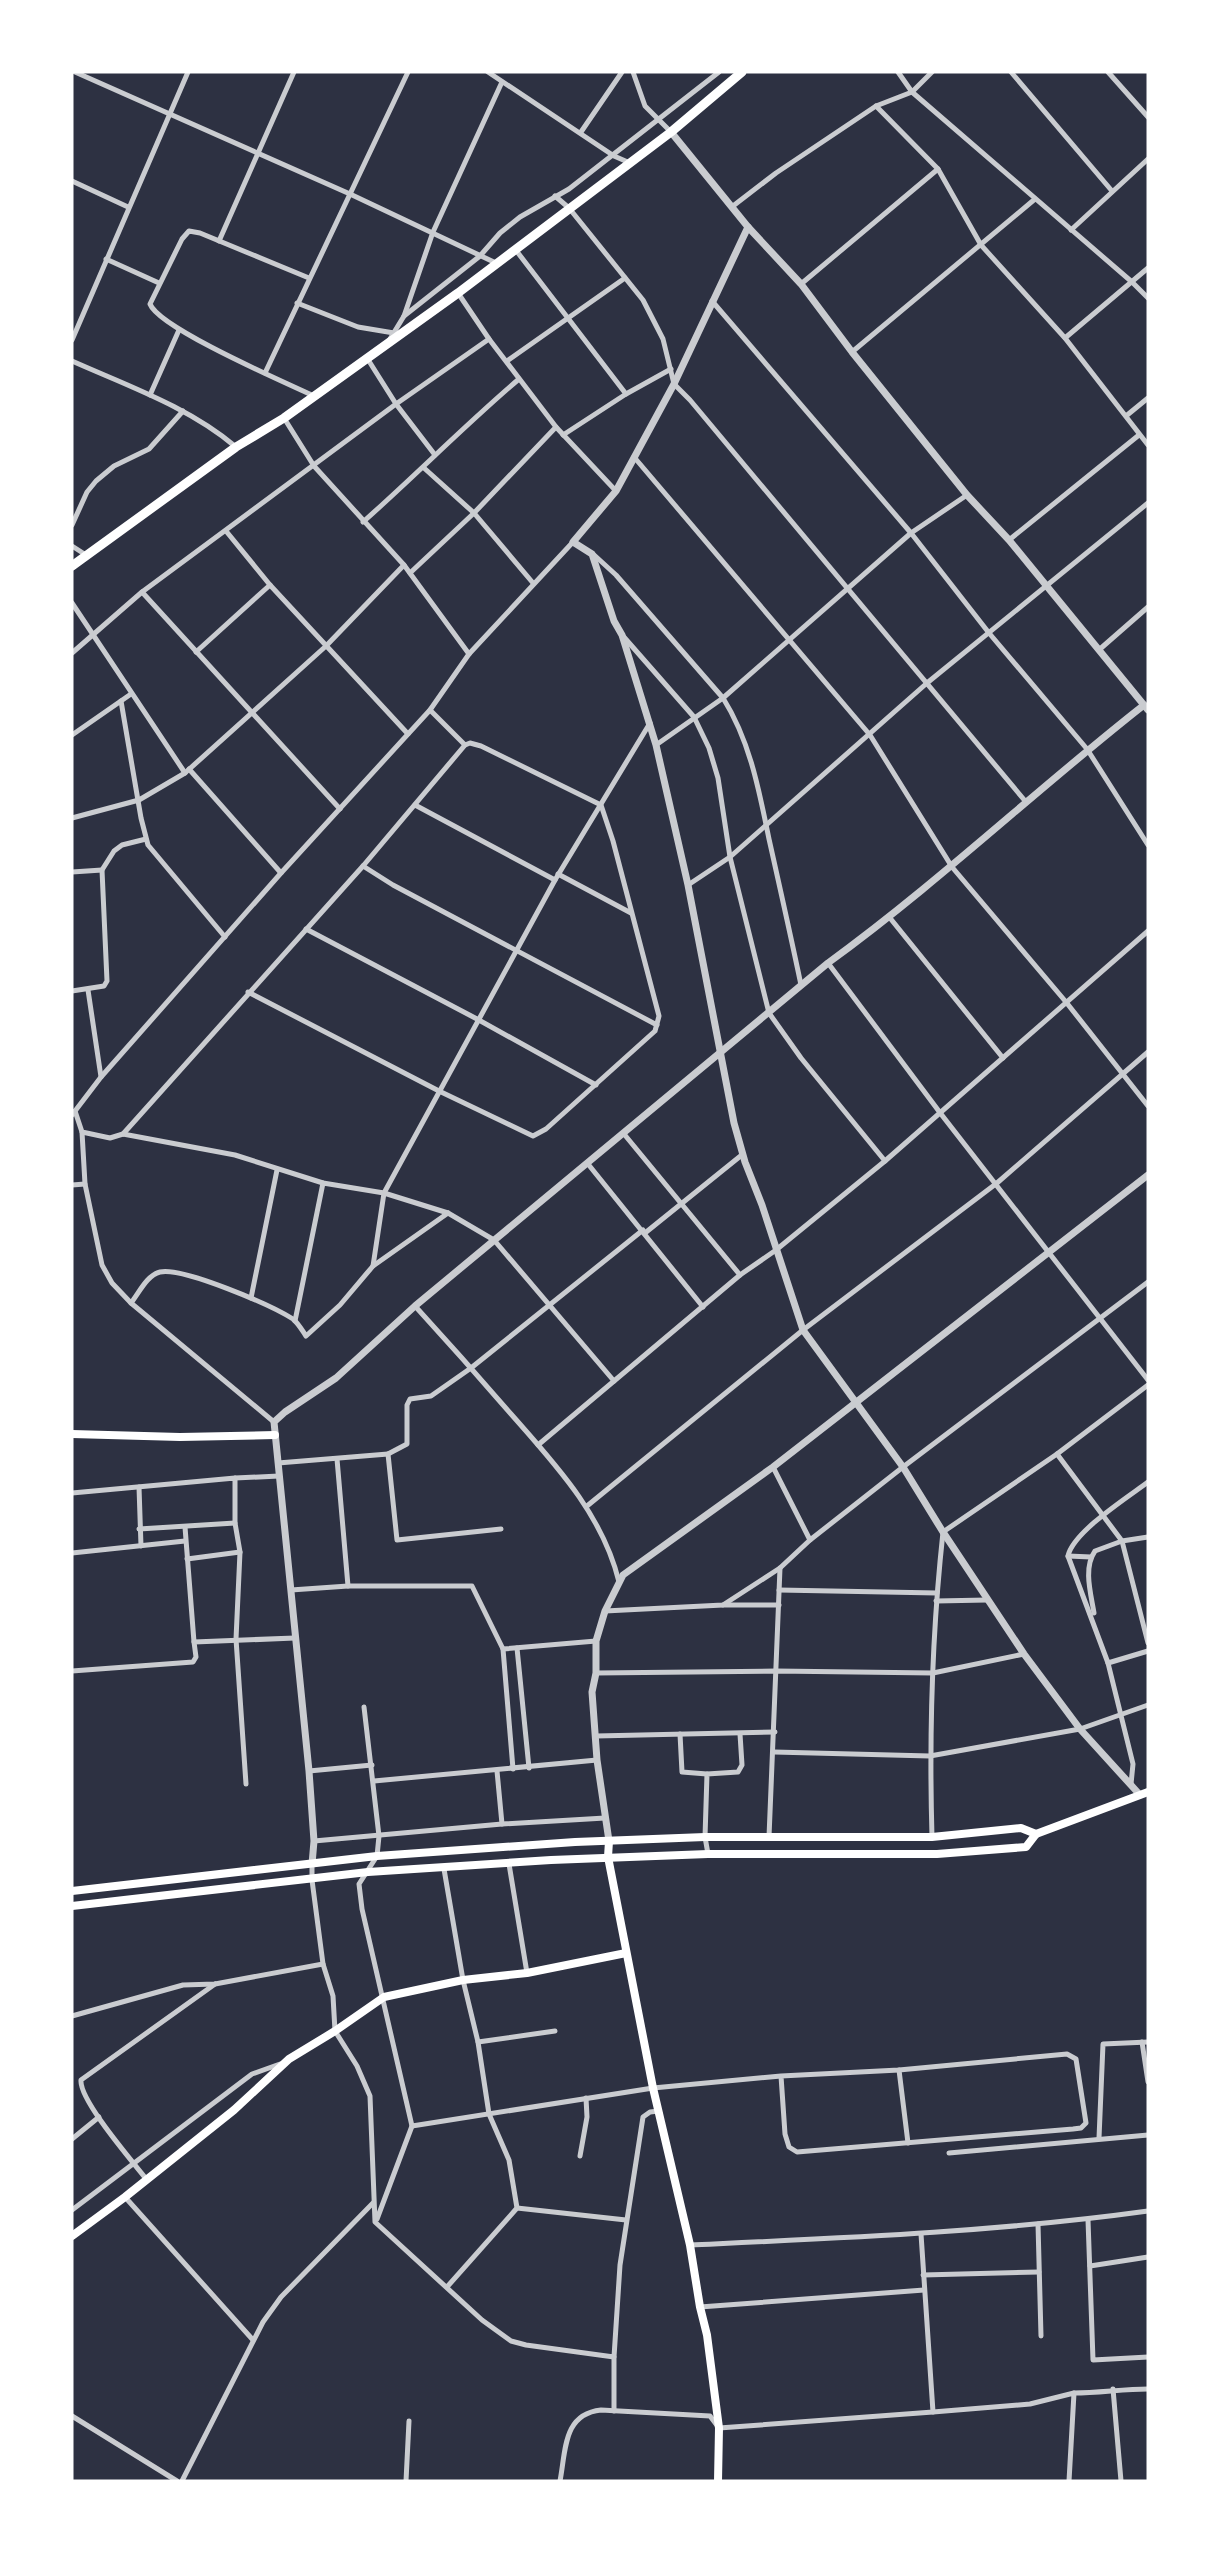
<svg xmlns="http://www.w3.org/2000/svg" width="1220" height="2553" viewBox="0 0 1220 2553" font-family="Inter,sans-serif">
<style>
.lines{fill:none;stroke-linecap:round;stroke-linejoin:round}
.minor{stroke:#caccd0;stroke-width:5}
.tertiary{stroke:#caccd0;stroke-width:7}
.secondary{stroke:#fff;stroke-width:8}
.primary{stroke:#fff;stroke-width:9}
</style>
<rect width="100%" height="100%" fill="#2d3142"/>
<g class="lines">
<g class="minor">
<polyline points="75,72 350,194 496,263"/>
<polyline points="488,72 614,156 630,163"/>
<polyline points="633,72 645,106 671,132"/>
<polyline points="898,72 912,92 1132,282 1148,298"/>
<polyline points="1011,72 1112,191"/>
<polyline points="1108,72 1148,117"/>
<polyline points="876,106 938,169 981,245 1065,338 1148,445"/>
<polyline points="581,132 622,72"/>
<polyline points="72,181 128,207"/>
<polyline points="555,196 569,208 643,300 663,339 674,384 690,400 1026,802"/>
<polyline points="733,206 776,173 876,106 912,92 932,72"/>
<polyline points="1071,230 1148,159"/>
<polyline points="219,241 294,72"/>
<polyline points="515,249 626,394"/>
<polyline points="106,259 159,283"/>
<path d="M309,278L200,233L189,231L182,239L150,304C159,328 284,382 314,396"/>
<polyline points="801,284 938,169"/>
<polyline points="458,293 489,339 556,427 616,491"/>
<polyline points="712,301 911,533 989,633 1087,749 1148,845"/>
<polyline points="297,303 358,327 394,333"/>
<polyline points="404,316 480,256 500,233 520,217 569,189 719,72"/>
<polyline points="1065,338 1148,268"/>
<polyline points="390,339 404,316 433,232 502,82"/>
<polyline points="72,340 188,72"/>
<polyline points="852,352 1035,199"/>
<polyline points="367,358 396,404 435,455"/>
<path d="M72,361C128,386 189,407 236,447"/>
<polyline points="507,361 625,278"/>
<polyline points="265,373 408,72"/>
<polyline points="150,395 179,330"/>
<polyline points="1126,416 1148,398"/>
<polyline points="284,418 314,466 404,565 469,654"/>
<polyline points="563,435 626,394 671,369"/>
<polyline points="634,457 870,735 952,867 1066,1002 1148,1106"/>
<polyline points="424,468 474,513 533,583"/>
<path d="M363,522C416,475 465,425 519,379"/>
<polyline points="72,525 87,492 96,481 114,466 149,449 183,411"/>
<polyline points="226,531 270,585 408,734"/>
<polyline points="1009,540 1139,435"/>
<polyline points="72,546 86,555"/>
<path d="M593,554L616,575L723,698C750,741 759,790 769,839C780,888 791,937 801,985"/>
<polyline points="410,573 474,513 556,427"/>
<polyline points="142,592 340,809"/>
<polyline points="72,603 185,773"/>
<polyline points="623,636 694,717 709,748 718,778 730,857 769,1013 801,1058 885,1161"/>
<polyline points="1100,649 1148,607"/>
<polyline points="196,652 270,585"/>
<polyline points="72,653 142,592 396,404 489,339"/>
<polyline points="121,701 141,818 148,845 225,937"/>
<polyline points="72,735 131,694"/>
<polyline points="656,745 723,698 911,533 967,495"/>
<polyline points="189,769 281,873"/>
<polyline points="415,805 555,880"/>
<polyline points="72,818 139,800 185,773 326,646 404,565"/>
<polyline points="363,866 393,885 657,1025"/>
<polyline points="72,872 102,870"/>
<polyline points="558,874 631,913"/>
<polyline points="688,885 730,857 927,683 1148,503"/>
<polyline points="890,918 1003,1058"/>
<polyline points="306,929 477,1019 596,1085"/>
<polyline points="828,963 941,1114 1148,1380"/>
<polyline points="88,990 101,1077"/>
<polyline points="72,991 104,986 107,981 102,870 114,851 122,845 146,839"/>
<polyline points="248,992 439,1091 533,1136 546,1129 655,1031 659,1016 613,841 601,805 481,746 470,743 465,745 430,710"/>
<polyline points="75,1111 82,1132 110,1138 123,1134 235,1155 323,1183 384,1193 448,1213 494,1240 614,1381"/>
<polyline points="72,1115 101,1077 281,873 430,710 469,654 573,542"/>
<polyline points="82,1132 85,1184 102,1265 112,1283 131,1303 274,1422"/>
<polyline points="123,1134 363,866 465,745"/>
<polyline points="624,1134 740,1275"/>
<polyline points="588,1164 703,1307"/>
<polyline points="72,1185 85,1184"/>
<polyline points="645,1233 743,1154"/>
<polyline points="373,1266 448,1213"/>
<polyline points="251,1298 277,1170"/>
<path d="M131,1303C139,1293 147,1275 160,1272C183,1267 271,1305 293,1319C298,1323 302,1330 306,1336L340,1305L373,1266L384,1193L555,880L650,723"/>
<path d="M415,1306C447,1341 479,1377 511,1414C555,1464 603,1515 619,1582"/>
<polyline points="295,1321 323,1183"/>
<polyline points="538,1445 740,1275 776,1250 885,1161 1148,931"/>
<polyline points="388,1454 407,1444 407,1405 410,1399 431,1396 471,1368 643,1230"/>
<polyline points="1057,1454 1122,1541 1148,1643"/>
<polyline points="337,1459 348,1586"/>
<polyline points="278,1463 388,1454 397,1540 501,1529"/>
<polyline points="773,1467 810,1540"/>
<polyline points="235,1478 279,1476"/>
<path d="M1148,1482C1128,1497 1073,1532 1068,1556L1108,1663L1148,1651"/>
<polyline points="139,1487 141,1546"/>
<polyline points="72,1493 235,1478 235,1523 240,1552 236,1639 246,1784"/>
<polyline points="587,1506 803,1330 997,1183 1148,1052"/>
<polyline points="185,1527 194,1642 295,1638"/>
<polyline points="139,1529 235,1523"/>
<polyline points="72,1553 185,1541"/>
<polyline points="1068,1556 1091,1557"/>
<polyline points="187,1559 240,1552"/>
<polyline points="291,1590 348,1586 472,1586 503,1649 596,1641"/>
<polyline points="779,1590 937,1593"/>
<polyline points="936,1601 987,1600"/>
<polyline points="723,1605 779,1605"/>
<polyline points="605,1611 723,1605 780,1568 810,1540 903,1467 1148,1282"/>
<path d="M1094,1613C1091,1594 1083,1568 1095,1551L1122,1541L1148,1537"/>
<polyline points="517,1648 529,1768"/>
<polyline points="503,1649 513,1769"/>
<polyline points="1108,1663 1133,1764 1131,1784"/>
<polyline points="72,1671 193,1662 196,1657 194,1642"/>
<polyline points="596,1673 776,1671 933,1673 1024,1654"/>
<polyline points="364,1707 379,1836 377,1856 359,1884 362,1909 412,2126 377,2219"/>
<polyline points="680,1734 682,1772 707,1774"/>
<polyline points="596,1736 775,1732"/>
<polyline points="774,1752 930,1756 1080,1729 1148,1705"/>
<polyline points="309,1771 372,1765"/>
<polyline points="497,1771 502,1824"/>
<polyline points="374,1781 597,1760"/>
<polyline points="769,1837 780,1568"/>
<path d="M932,1837C929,1735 932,1634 943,1532L1057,1454L1148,1385"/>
<polyline points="314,1841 502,1824 605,1818"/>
<polyline points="708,1854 705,1837 707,1774 738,1772 742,1765 740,1734"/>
<polyline points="312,1864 312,1880 323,1964 333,1996 335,2031 357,2066 370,2096 375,2222 482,2320 511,2341 526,2345 614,2357 620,2265 643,2117 650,2112 659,2111"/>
<polyline points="509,1864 527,1973"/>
<polyline points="444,1869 463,1980 478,2042 489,2114 509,2160 517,2208 447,2287"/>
<polyline points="72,2016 183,1985 215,1984 323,1964"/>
<polyline points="478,2042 555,2031"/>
<polyline points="1142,2042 1148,2082"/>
<polyline points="899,2070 908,2143"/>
<polyline points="412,2126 653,2088 781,2076 899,2070 1067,2054 1076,2059 1086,2123 1081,2128 1073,2129 797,2152 789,2147 785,2134 781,2076"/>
<polyline points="1099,2138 1103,2044 1148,2042"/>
<polyline points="72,2139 99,2117"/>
<polyline points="949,2153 1148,2135"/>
<polyline points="580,2156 587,2117 586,2098"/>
<path d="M147,2180C133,2162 79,2100 81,2080L215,1984"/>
<polyline points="125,2197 253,2340"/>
<polyline points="517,2208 626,2220"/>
<polyline points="72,2210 252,2074 280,2064"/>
<polyline points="1088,2220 1093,2360 1148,2357"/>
<polyline points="1038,2224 1041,2336"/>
<path d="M690,2245C843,2238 996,2232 1148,2211"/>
<polyline points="1090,2266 1148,2257"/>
<polyline points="923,2275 1039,2272"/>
<polyline points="700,2307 924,2290"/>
<polyline points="1113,2389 1121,2481"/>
<path d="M1074,2393C1099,2393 1123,2389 1148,2389"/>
<polyline points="614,2411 614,2357"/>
<polyline points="933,2412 1030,2404 1074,2393 1069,2481"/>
<polyline points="72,2416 177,2481"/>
<polyline points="182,2481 263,2322 281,2297 373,2203"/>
<polyline points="406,2481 409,2421"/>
<path d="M560,2481C566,2450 563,2414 601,2410L710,2416L719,2428L933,2412L921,2234"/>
</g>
<g class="tertiary">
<polyline points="671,132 748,227 801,284 852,352 967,495 1009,540 1148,710"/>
<polyline points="748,227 674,384 616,491 573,542 592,554 614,621 622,635 656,745 688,885 734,1123 745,1162 762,1205 803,1330 903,1467 943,1532 1024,1654 1080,1729 1140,1795"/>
<polyline points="609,1841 597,1760 592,1692 596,1673 596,1641 605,1611 623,1575 773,1467 1148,1175"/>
<path d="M312,1864L314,1841L309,1771L274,1422L285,1412L336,1378L415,1306L828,963C938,883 1037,789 1144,705"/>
</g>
<g class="secondary">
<polyline points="72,1434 180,1437 275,1435"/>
<polyline points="609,1841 608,1857 653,2088 690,2245 700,2307 707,2335 719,2428 718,2481"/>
<polyline points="72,1891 377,1856 575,1842 705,1837 932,1837 1021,1828 1036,1834"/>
<polyline points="72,1906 368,1872 551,1860 708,1854 937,1854 1026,1847 1036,1834 1148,1792"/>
<polyline points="72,2236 125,2197 234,2110 289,2059 335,2031 384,1997 463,1980 527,1973 626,1953"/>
</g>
<polyline class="primary" points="72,566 236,447 284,418 458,293 671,132 742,72"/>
</g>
<rect width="1220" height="2553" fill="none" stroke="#ffffff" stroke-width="147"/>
</svg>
